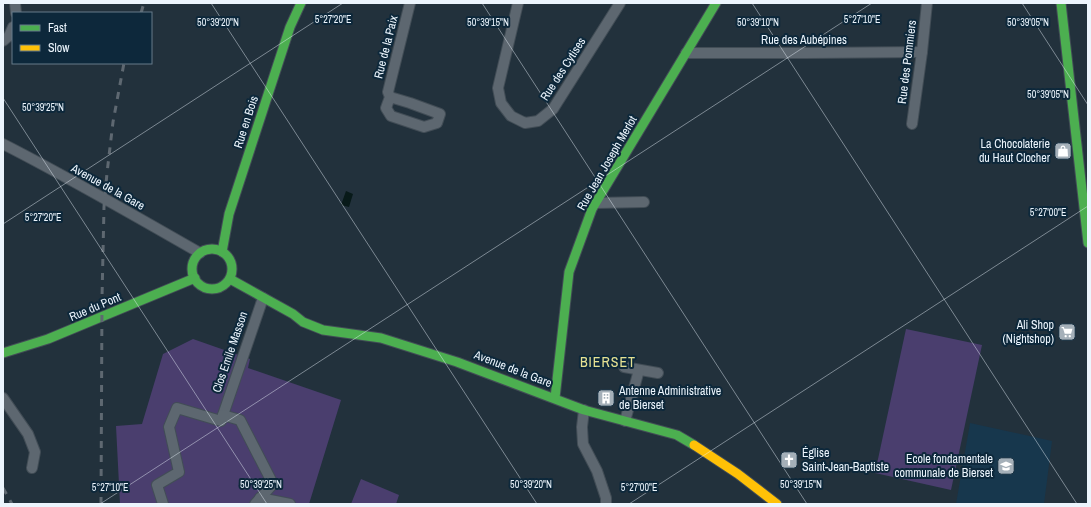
<svg xmlns="http://www.w3.org/2000/svg" width="1091" height="507" viewBox="0 0 1091 507" font-family="'Archivo Narrow',sans-serif">
<style>
.built{fill:#17374d}
.green{fill:#4a3e6e}
.water{fill:#081a19}
.lines{fill:none;stroke-linecap:round;stroke-linejoin:round}
.street-casing{stroke:#424d56;stroke-width:12}
.fast-casing{stroke:#424d56;stroke-width:11}
.slow-casing{stroke:#424d56;stroke-width:11}
.street{stroke:#5d6770;stroke-width:10}
.fast{stroke:#4caf50;stroke-width:9}
.slow{stroke:#ffc107;stroke-width:9}
.rail{stroke:#5e6871;stroke-width:3;stroke-dasharray:7 7;stroke-linecap:butt}
.ticks{fill:none;stroke:#ecf5fd;stroke-width:1;stroke-opacity:0.45}
.labels{text-anchor:middle;dominant-baseline:central;stroke-width:4;stroke-linejoin:round;paint-order:stroke}
.street-label{font-size:12px;fill:#ecf5fd;stroke:#0d283b}
.poi-label{font-size:12px;fill:#ecf5fd;stroke:#0d283b;text-anchor:end}
.quarter-label{font-size:14px;letter-spacing:1px;fill:#e5e192;stroke:#0d283b}
.ticks-label{font-size:10px;text-anchor:middle;fill:#ecf5fd;stroke:#0d283b;stroke-width:4;stroke-linejoin:round;paint-order:stroke}
</style>
<rect width="100%" height="100%" fill="#22313c"/>
<polygon class="built" points="970,423 1052,441 1044,504 956,504"/>
<g class="green">
<polygon points="906,329 982,345 951,490 875,473"/>
<polygon points="193,339 250,359 248,368 341,400 309,504 120,504 116,426 142,424 163,354"/>
<polygon points="361,479 399,495 396,504 351,504"/>
</g>
<polygon class="water" points="346,191 353,194 349,207 341,205"/>
<g class="lines">
<defs>
<g id="street">
<polyline points="15,3 16,13"/>
<polyline points="518,3 498,88 501,103 511,116 525,123 538,121 553,109 620,3"/>
<polyline points="3,41 9,36 13,27"/>
<polyline points="686,53 808,53 922,52"/>
<polyline points="390,97 410,103 440,114 437,123 424,127 391,116 386,108 390,97 388,92 389,88 410,3"/>
<polyline points="912,124 922,52 927,3"/>
<path d="M3,144C70,178 135,216 200,253"/>
<polyline points="596,203 644,202"/>
<polyline points="624,367 658,373"/>
<polyline points="3,398 28,434 35,452 32,468"/>
<polyline points="584,410 582,427 583,444 597,471 606,498 606,504"/>
<polyline points="223,415 263,298"/>
<polyline points="625,421 639,370"/>
<polyline points="260,498 290,504"/>
<polyline points="163,504 157,485 179,472 169,427 177,408 221,421 223,415 240,420 273,484 255,504"/>
</g>
<g id="fast">
<polyline points="1061,3 1088,243"/>
<circle cx="212" cy="269" r="20"/>
<polyline points="222,252 229,214 290,27 301,3"/>
<polyline points="230,279 293,314 303,322 323,330 381,338 457,362 584,410 677,435 694,445"/>
<polyline points="3,353 48,339 195,278"/>
<polyline points="555,398 569,272 592,209 716,3"/>
</g>
<polyline id="slow" points="694,445 738,474 777,504"/>
</defs>
<use href="#street" class="street-casing"/>
<use href="#fast" class="fast-casing"/>
<use href="#slow" class="slow-casing"/>
<use href="#street" class="street"/>
<use href="#fast" class="fast"/>
<use href="#slow" class="slow"/>
<g class="rail">
<polyline points="141,13 144,3"/>
<polyline points="3,488 12,504"/>
<polyline points="101,504 102,298 104,207 107,173 113,122 124,63"/>
</g>
</g>
<path class="ticks" d="M211,3L537,504M482,3L807,504M752,3L1077,504M1022,3L1088,105M3,98L267,504M3,224L343,3M100,504L872,3M629,504L1088,206"/>
<defs>
<symbol id="shop-square" viewBox="-11 -11 22 22"><rect x="-9" y="-9" width="18" height="18" rx="4" fill="#a5b0b9" stroke="#0d283b"/><path d="M-5-2.5h2.3a2.7 3.5 0 0 1 5.4 0H5L5.5 6h-11ZM-1.5-2.5h3a1.5 2.3 0 0 0-3 0Z" fill="#fff"/></symbol>
<symbol id="supermarket-square" viewBox="-11 -11 22 22"><rect x="-9" y="-9" width="18" height="18" rx="4" fill="#a5b0b9" stroke="#0d283b"/><path d="M-6-5.5h2.5l.6 2H6L4.5 2H-2.5L-4.4-4H-6ZM-1.5 3.2a1.3 1.3 0 1 0 .1 0ZM3 3.2a1.3 1.3 0 1 0 .1 0Z" fill="#fff"/></symbol>
<symbol id="building-square" viewBox="-11 -11 22 22"><rect x="-9" y="-9" width="18" height="18" rx="4" fill="#a5b0b9" stroke="#0d283b"/><path d="M-4-6H4V6H1V3H-1V6H-4ZM-2.5-4.3h1.7v1.8h-1.7ZM.8-4.3h1.7v1.8H.8ZM-2.5-1h1.7V.8h-1.7ZM.8-1h1.7V.8H.8Z" fill="#fff"/></symbol>
<symbol id="church-square" viewBox="-11 -11 22 22"><rect x="-9" y="-9" width="18" height="18" rx="4" fill="#a5b0b9" stroke="#0d283b"/><path d="M-1.2-6h2.4v3.5h3.3v2.4h-3.3V6h-2.4V-.1h-3.3v-2.4h3.3Z" fill="#fff"/></symbol>
<symbol id="school-square" viewBox="-11 -11 22 22"><rect x="-9" y="-9" width="18" height="18" rx="4" fill="#a5b0b9" stroke="#0d283b"/><path d="M0-5L7-2L0 1L-7-2ZM-4 1L0 2.5L4 1V4Q0 6-4 4Z" fill="#fff"/></symbol>
</defs>
<g fill-rule="evenodd">
<use href="#shop-square" x="1053" y="141" width="20" height="20"/>
<use href="#supermarket-square" x="1057" y="322" width="20" height="20"/>
<use href="#building-square" x="596" y="388" width="20" height="20"/>
<use href="#church-square" x="779" y="450" width="20" height="20"/>
<use href="#school-square" x="996" y="456" width="20" height="20"/>
</g>
<g class="labels">
<g class="street-label">
<text x="804" y="40">Rue des Aubépines</text>
<text transform="translate(386 47) rotate(-76)">Rue de la Paix</text>
<text transform="translate(907 62) rotate(-83)">Rue des Pommiers</text>
<text transform="translate(563 69) rotate(-57)">Rue des Cytises</text>
<text transform="translate(246 122) rotate(-72)">Rue en Bois</text>
<text transform="translate(607 163) rotate(-60)">Rue Jean Joseph Merlot</text>
<text transform="translate(108 187) rotate(29)">Avenue de la Gare</text>
<text transform="translate(95 307) rotate(-23)">Rue du Pont</text>
<text transform="translate(230 352) rotate(-71)">Clos Emile Masson</text>
<text transform="translate(513 369) rotate(21)">Avenue de la Gare</text>
</g>
<g class="poi-label">
<text x="1050" y="144">La Chocolaterie<tspan x="1050" dy="14">du Haut Clocher</tspan></text>
<text x="1054" y="325">Ali Shop<tspan x="1054" dy="14">(Nightshop)</tspan></text>
<text x="619" y="391" text-anchor="start">Antenne Administrative<tspan x="619" dy="14">de Bierset</tspan></text>
<text x="802" y="453" text-anchor="start">Église<tspan x="802" dy="14">Saint-Jean-Baptiste</tspan></text>
<text x="993" y="459">Ecole fondamentale<tspan x="993" dy="14">communale de Bierset</tspan></text>
</g>
<g class="quarter-label">
<text x="608" y="362">BIERSET</text>
</g>
</g>
<g class="ticks-label">
<text x="333" y="23">5°27'20"E</text>
<text x="862" y="23">5°27'10"E</text>
<text x="218" y="26">50°39'20"N</text>
<text x="488" y="26">50°39'15"N</text>
<text x="758" y="26">50°39'10"N</text>
<text x="1028" y="26">50°39'05"N</text>
<text x="1048" y="98">50°39'05"N</text>
<text x="43" y="111">50°39'25"N</text>
<text x="1048" y="216">5°27'00"E</text>
<text x="43" y="221">5°27'20"E</text>
<text x="261" y="488">50°39'25"N</text>
<text x="531" y="488">50°39'20"N</text>
<text x="801" y="488">50°39'15"N</text>
<text x="110" y="491">5°27'10"E</text>
<text x="639" y="491">5°27'00"E</text>
</g>
<rect width="1091" height="507" fill="none" stroke="#ecf5fd" stroke-width="8"/>
<rect x="12" y="12" width="140" height="52" fill="#0d283b" stroke="#667a89"/>
<rect x="20" y="25" width="20" height="6" fill="#4caf50" stroke="#667a89"/>
<text x="48" y="32" font-size="12" fill="#ecf5fd">Fast</text>
<rect x="20" y="45" width="20" height="6" fill="#ffc107" stroke="#667a89"/>
<text x="48" y="52" font-size="12" fill="#ecf5fd">Slow</text>
</svg>
